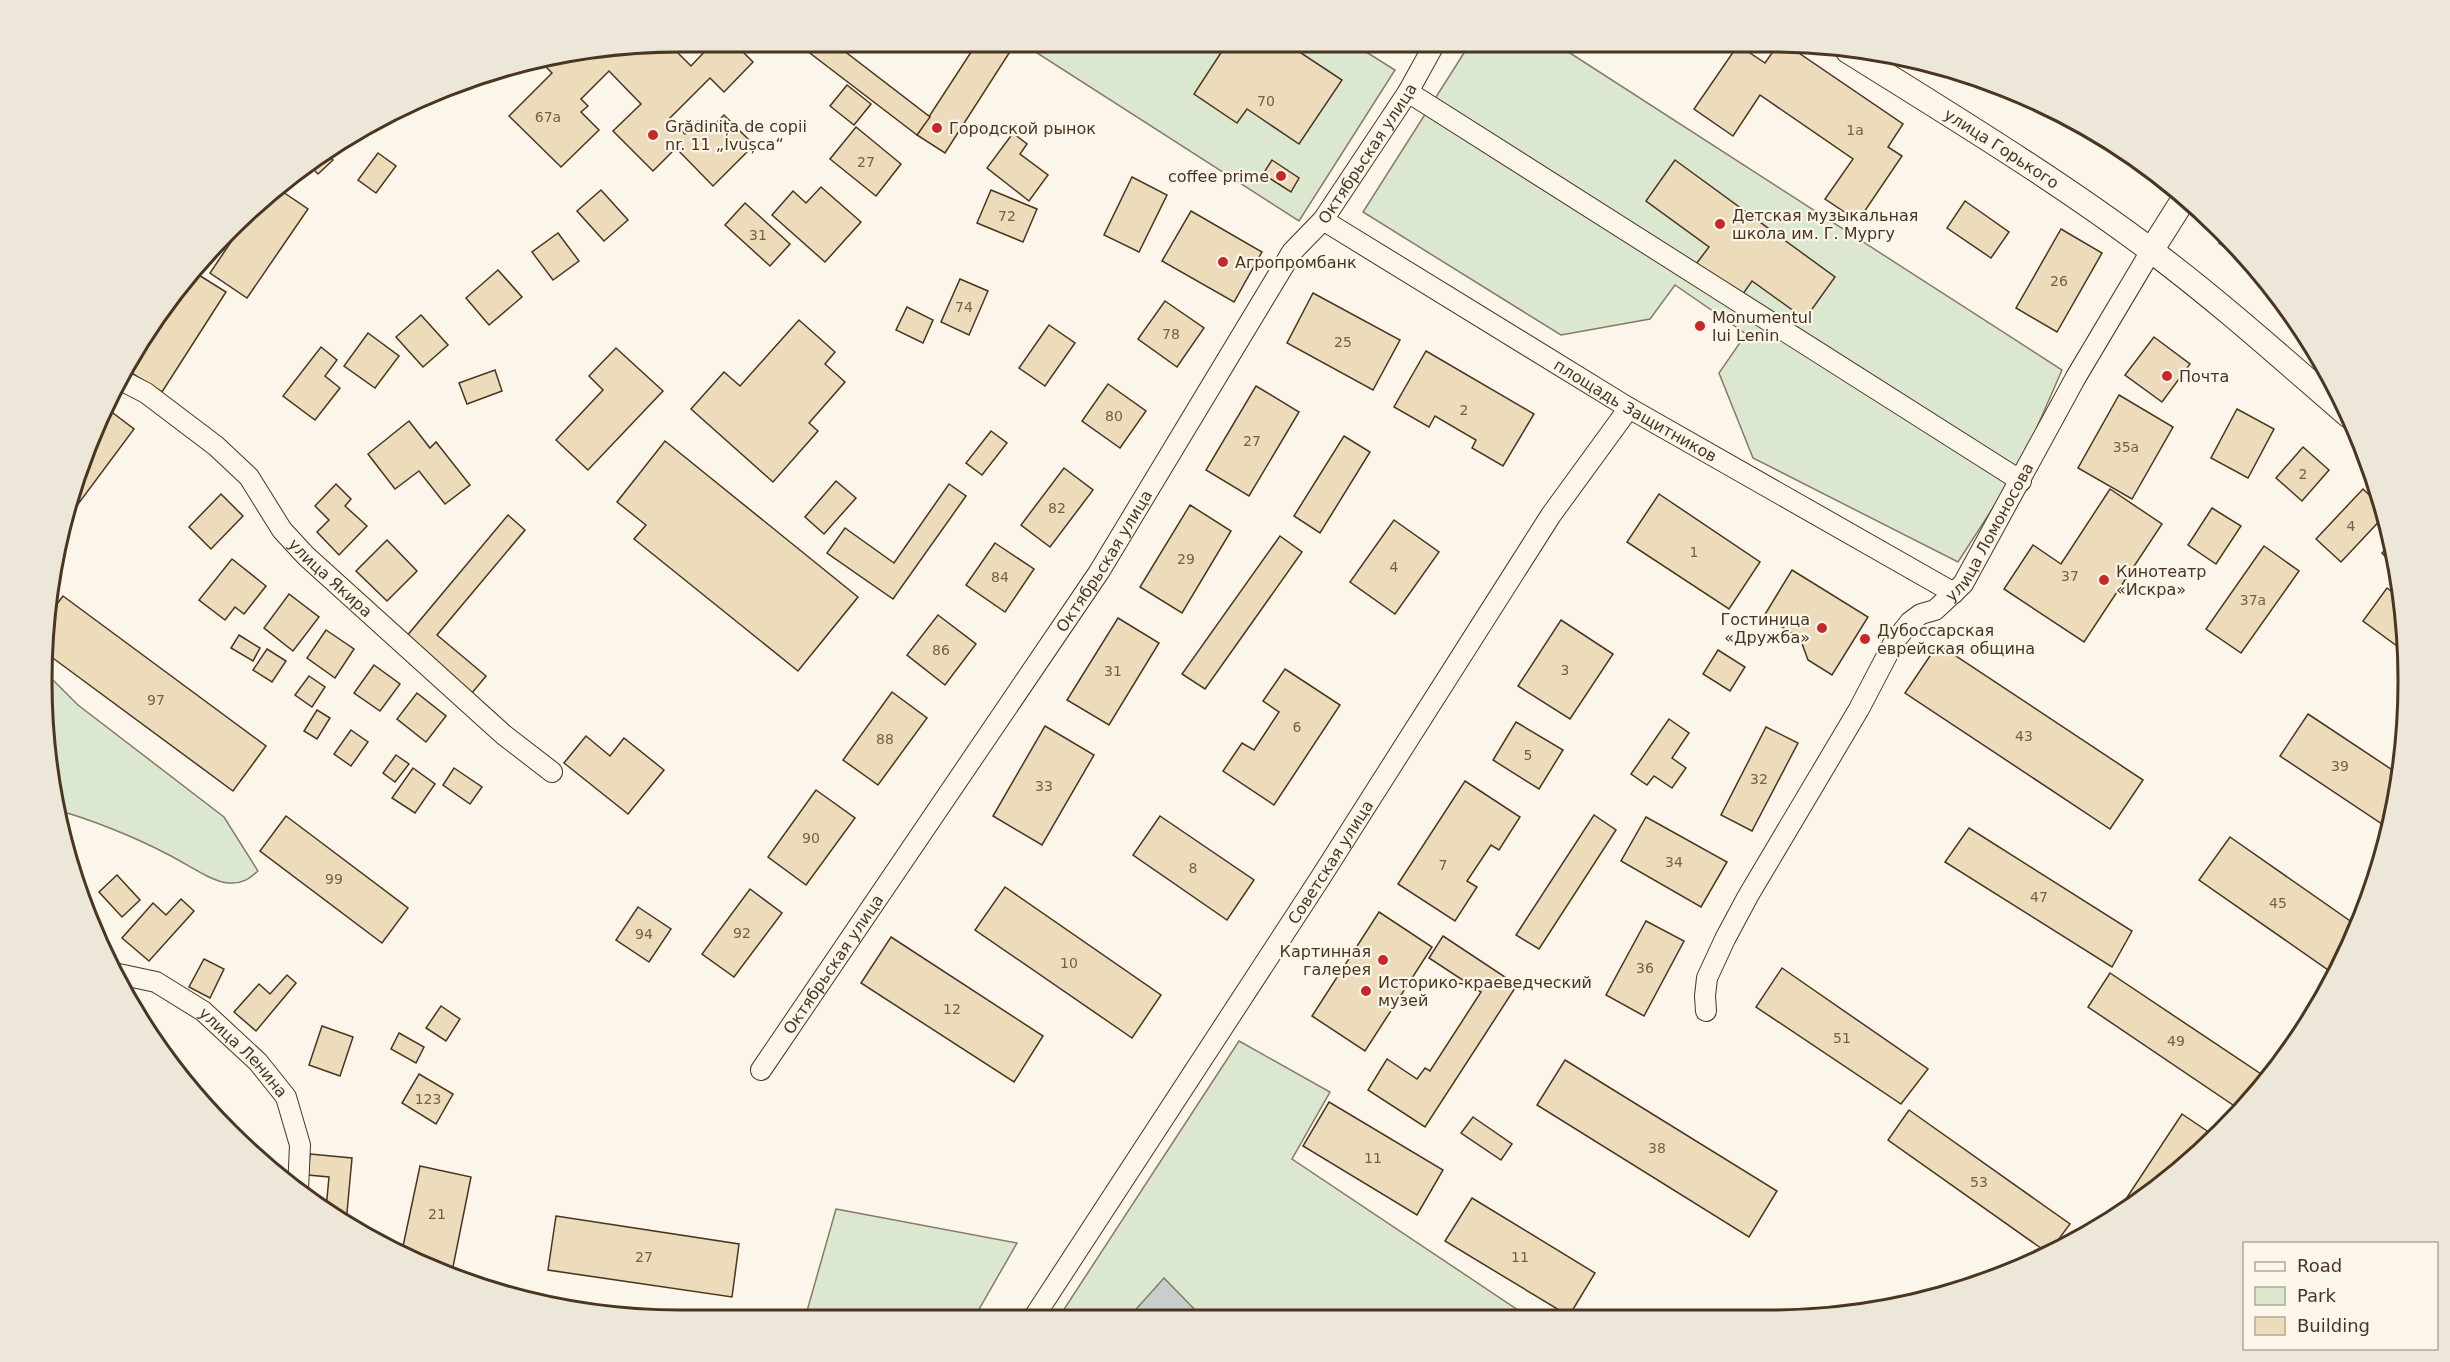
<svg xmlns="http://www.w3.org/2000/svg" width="2450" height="1362" viewBox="0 0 2450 1362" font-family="'DejaVu Sans',sans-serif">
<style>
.green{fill:#dce7d0;stroke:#887966;stroke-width:1.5}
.water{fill:#c9cecd;stroke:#887966;stroke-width:1.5}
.building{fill:#ecdcbc;stroke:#4a3520;stroke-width:1.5}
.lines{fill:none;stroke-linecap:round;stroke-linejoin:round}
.minor-casing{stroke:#4a3520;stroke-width:22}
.tertiary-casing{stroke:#4a3520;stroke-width:26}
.minor{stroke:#fbf6e9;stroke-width:20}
.tertiary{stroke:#fbf6e9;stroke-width:24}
.poi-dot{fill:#c62828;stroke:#fbf6e9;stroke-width:2}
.labels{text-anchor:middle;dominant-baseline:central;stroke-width:4.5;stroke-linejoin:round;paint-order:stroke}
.number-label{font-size:14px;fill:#725f47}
.poi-label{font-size:16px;fill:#4a3520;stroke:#fbf6e9;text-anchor:start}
.street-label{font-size:16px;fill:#4a3520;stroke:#fbf6e9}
.rim{fill:none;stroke:#4a3520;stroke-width:3}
</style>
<rect width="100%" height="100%" fill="#fbf6e9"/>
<g class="green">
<polygon points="1556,44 2062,370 2020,466 1958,562 1753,458 1719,373 1746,334 1675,285 1650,319 1561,335 1363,212 1469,45"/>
<polygon points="1355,45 1395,70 1299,221 1034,51 1037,46"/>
<path d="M45,672L78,705L224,817L258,871C249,879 242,884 229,883C211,882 184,862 167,854C137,838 88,818 56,810L43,722Z"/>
<polygon points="1239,1041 1330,1092 1292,1159 1527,1316 1059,1317"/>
<polygon points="836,1209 1017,1243 974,1318 805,1318"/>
</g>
<polygon class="water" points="1164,1278 1202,1317 1129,1317"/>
<g class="building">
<polygon points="1779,43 1784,43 1903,124 1888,147 1902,156 1858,221 1825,199 1853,159 1760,95 1733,136 1694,109 1738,45 1765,63"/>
<polygon points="1226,45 1289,45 1342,80 1299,144 1247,109 1237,123 1194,94"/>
<polygon points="975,46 1013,47 945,153 917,135"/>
<polygon points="672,47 691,66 709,47 738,47 753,62 724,92 710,78 669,119 685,134 698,121 708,131 724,115 754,145 713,186 676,148 653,171 613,131 641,104 609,71 581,99 588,106 581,112 599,130 561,167 509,116 552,73 540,61 597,48"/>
<polygon points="802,47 839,47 930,117 917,135"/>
<polygon points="847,85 871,104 854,125 830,106"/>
<polygon points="856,127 901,164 876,196 830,159"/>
<polygon points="1013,133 1027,144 1020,154 1048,175 1029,201 987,168"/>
<polygon points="2118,148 2158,177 2156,180 2114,154"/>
<polygon points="326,153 333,160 318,174 308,164"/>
<polygon points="378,153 396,166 376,193 358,180"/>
<polygon points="1272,160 1299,178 1291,192 1263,174"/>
<polygon points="1675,160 1835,277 1805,319 1752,281 1738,301 1693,268 1709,247 1646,201"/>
<polygon points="1132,177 1167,195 1139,252 1104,235"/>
<polygon points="821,187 861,222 825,262 772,215 793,191 806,203"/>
<polygon points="277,188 308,209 247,298 210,273 254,208"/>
<polygon points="601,190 628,220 604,241 577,211"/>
<polygon points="991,190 1037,209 1023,242 977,223"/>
<polygon points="1965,201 2009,232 1991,258 1947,228"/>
<polygon points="745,203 790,244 770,266 725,225"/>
<polygon points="1191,211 1262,252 1234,302 1162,261"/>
<polygon points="2061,229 2102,253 2057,332 2016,308"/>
<polygon points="558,233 579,261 553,280 532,252"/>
<polygon points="2224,237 2254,269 2219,243"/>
<polygon points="498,270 522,297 489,325 466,298"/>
<polygon points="194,272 226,292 162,392 125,369 154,320"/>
<polygon points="960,279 988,291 969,335 941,322"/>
<polygon points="1313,293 1400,340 1373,390 1287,343"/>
<polygon points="1165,301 1204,328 1177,367 1138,339"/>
<polygon points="907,307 933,320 923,343 896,330"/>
<polygon points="421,315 448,345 423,367 396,337"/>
<polygon points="799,320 835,352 825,364 845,382 809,423 818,431 773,482 691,409 724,372 740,386"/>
<polygon points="1049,325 1075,343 1045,386 1019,368"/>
<polygon points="368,333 399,356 375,388 344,366"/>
<polygon points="2154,337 2190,364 2162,402 2125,375"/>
<polygon points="321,347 337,360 325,376 340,388 315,420 283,396"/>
<polygon points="616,348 663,391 588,470 556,440 603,390 589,376"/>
<polygon points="1426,351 1534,414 1503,466 1472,448 1476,440 1435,416 1429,427 1394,407"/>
<polygon points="495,370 502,391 467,404 459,383"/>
<polygon points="1108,384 1146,411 1120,448 1082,421"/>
<polygon points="1256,386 1299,412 1249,496 1206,470"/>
<polygon points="2119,395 2173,427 2132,499 2078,468"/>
<polygon points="105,407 134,429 61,527 64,515"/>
<polygon points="2237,409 2274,429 2248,478 2211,458"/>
<polygon points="409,421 430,448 436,442 470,485 445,504 419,471 395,489 368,454"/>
<polygon points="991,431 1007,443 982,475 966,463"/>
<polygon points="1344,436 1370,452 1320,533 1294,516"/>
<polygon points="665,441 858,597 798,671 634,539 646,525 617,502"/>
<polygon points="2303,447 2329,470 2302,501 2276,478"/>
<polygon points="1064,468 1093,490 1050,547 1021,525"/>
<polygon points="836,481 856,498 824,534 805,517"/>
<polygon points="336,484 351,499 345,506 367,526 339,555 317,532 329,520 315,506"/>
<polygon points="949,484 966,496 893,599 827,553 845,528 894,563"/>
<polygon points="2110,489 2162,524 2084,642 2004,589 2033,545 2061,564"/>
<polygon points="2363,489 2384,509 2386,514 2341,562 2316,539"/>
<polygon points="221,494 243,516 211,549 189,527"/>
<polygon points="1659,494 1760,562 1729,609 1627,542"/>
<polygon points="1190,505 1231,531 1182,613 1140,587"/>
<polygon points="2212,508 2241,526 2216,564 2188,545"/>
<polygon points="508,515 525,530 437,635 486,676 472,693 406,637"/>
<polygon points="1394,520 1439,552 1395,614 1350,582"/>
<polygon points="1280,536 1302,552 1205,689 1182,674"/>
<polygon points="387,540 417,571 387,601 356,571"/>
<polygon points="995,543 1034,569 1005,612 966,585"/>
<polygon points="2391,544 2395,567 2382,553"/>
<polygon points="2264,546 2299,571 2241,653 2206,629"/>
<polygon points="232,559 266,586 244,614 235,607 225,620 199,600"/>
<polygon points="1792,570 1868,617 1832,675 1808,660 1800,638 1764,616"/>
<polygon points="2387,588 2400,598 2406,634 2397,646 2363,621"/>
<polygon points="289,594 319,617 293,651 264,628"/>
<polygon points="63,596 266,746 233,791 46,653 47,617"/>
<polygon points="938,615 976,644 945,685 907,655"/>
<polygon points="1118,618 1159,643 1109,725 1067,700"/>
<polygon points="1561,620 1613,654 1570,719 1518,686"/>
<polygon points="326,630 354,649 335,678 307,658"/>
<polygon points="239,635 260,648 253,661 231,648"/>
<polygon points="1938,644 2143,780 2110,829 1905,693"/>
<polygon points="267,649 286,661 272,682 253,670"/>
<polygon points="1718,650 1745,667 1730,691 1703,674"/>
<polygon points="374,665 400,684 380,711 354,693"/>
<polygon points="1285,669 1340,705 1274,805 1223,771 1242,743 1254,750 1279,712 1263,701"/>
<polygon points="309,676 325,687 312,707 295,695"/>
<polygon points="892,692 927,718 878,785 843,760"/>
<polygon points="417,693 446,716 426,742 397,719"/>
<polygon points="317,710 330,718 317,739 304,731"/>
<polygon points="2308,714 2400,775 2388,828 2280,756"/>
<polygon points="1669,719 1689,733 1672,758 1686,768 1672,788 1654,776 1647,785 1631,774"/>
<polygon points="1516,722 1563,750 1539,789 1493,760"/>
<polygon points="1045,726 1094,755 1042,845 993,816"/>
<polygon points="1766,727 1798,743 1752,831 1721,815"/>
<polygon points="351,730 368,742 351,766 334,754"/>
<polygon points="586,736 610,756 624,738 664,770 628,814 564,763"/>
<polygon points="396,755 409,764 395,782 383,773"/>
<polygon points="413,768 435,784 415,813 392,798"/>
<polygon points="454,768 482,787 470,804 443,785"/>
<polygon points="1465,781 1520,817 1499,850 1491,845 1467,881 1477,887 1455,921 1398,884"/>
<polygon points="816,790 855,818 806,885 768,857"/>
<polygon points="1594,815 1616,830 1539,949 1516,935"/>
<polygon points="286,816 408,908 382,943 260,851"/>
<polygon points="1160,816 1254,880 1227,920 1133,855"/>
<polygon points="1646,817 1727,862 1701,907 1621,861"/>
<polygon points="1969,828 2132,931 2112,967 1945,862"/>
<polygon points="2230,837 2356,925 2334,974 2199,880"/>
<polygon points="117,875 140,900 122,917 99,892"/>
<polygon points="1005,887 1161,995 1132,1038 975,930"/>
<polygon points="750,889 782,913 734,977 702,954"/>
<polygon points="181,899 194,911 149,961 122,938 153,903 166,915"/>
<polygon points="638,907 671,929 649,962 616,940"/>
<polygon points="1379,912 1432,947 1365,1051 1312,1016"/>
<polygon points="92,917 101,947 91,925 88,919"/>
<polygon points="1646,921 1684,941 1644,1016 1606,995"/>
<polygon points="1443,936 1517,985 1425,1127 1368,1090 1387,1059 1417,1079 1425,1068 1430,1071 1481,992 1429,958"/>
<polygon points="891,937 1043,1036 1014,1082 861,983"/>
<polygon points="204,959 224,969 210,998 189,987"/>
<polygon points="1782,968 1928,1069 1901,1104 1756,1007"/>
<polygon points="2110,973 2264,1076 2239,1109 2088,1007"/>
<polygon points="287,975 296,983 256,1031 234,1012 259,984 270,994"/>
<polygon points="441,1006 460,1019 446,1041 426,1028"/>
<polygon points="322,1026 353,1037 340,1076 309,1065"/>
<polygon points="399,1033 424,1047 416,1063 391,1049"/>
<polygon points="1565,1060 1777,1191 1749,1237 1537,1105"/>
<polygon points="419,1074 453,1094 436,1124 402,1103"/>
<polygon points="1329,1102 1443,1170 1417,1215 1303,1146"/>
<polygon points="1909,1110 2070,1224 2053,1247 2045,1251 1888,1140"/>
<polygon points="2182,1114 2216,1137 2124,1212 2114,1217"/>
<polygon points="1473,1117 1512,1144 1501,1160 1461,1133"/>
<polygon points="310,1154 352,1158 346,1223 326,1209 329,1177 308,1175"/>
<polygon points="259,1161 275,1163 274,1172 260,1162"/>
<polygon points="420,1166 471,1177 452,1272 402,1251"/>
<polygon points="1472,1198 1595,1273 1569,1316 1445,1241"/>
<polygon points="556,1216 739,1244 732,1297 548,1270"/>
</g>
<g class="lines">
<defs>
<g id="minor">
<polyline points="1408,92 2021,481"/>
<path id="s1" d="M1323,220L1629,408L1954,593"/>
<path id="s2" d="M119,379L146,393L216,446L249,477L282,530L306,556L504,735L552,772"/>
<path id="s3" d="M114,973L156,982L203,1011L258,1062L286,1097L300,1145L298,1189"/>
<path id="s4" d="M1706,1011L1705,996L1707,978L1725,939L1748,896L1859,709L1894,642L1910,622L1921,614L1935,610L1963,584L2076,377L2151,251"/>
<path id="s5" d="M761,1070L1099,572L1292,252L1323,220L1408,92L1434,45"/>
<path id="s6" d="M1034,1317L1319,880L1551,515L1629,408"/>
</g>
<g id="tertiary">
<path id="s7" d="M1848,51C1950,115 2056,179 2153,252C2221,303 2284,360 2349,416"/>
<polyline points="2151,251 2185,197"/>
</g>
</defs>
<use href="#minor" class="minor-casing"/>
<use href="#tertiary" class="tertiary-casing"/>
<use href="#minor" class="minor"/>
<use href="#tertiary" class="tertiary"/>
</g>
<g class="poi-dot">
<circle cx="937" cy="128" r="6"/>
<circle cx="653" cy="135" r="6"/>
<circle cx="1281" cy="176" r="6"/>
<circle cx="1720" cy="224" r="6"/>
<circle cx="1223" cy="262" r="6"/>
<circle cx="1700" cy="326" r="6"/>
<circle cx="2167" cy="376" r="6"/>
<circle cx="2104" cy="580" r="6"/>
<circle cx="1822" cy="628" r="6"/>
<circle cx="1865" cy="639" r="6"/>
<circle cx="1383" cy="960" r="6"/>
<circle cx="1366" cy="991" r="6"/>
</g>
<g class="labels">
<g class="number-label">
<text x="1266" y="101">70</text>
<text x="548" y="117">67а</text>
<text x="1855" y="130">1а</text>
<text x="866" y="162">27</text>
<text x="1007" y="216">72</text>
<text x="758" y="235">31</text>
<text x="2059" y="281">26</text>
<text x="964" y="307">74</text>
<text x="1171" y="334">78</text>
<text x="1343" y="342">25</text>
<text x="1464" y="410">2</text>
<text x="1114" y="416">80</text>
<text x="1252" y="441">27</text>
<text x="2126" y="447">35а</text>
<text x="2303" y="474">2</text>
<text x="1057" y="508">82</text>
<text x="2351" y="526">4</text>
<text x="1694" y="552">1</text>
<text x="1186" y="559">29</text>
<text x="1394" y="567">4</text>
<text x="2070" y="576">37</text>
<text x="1000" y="577">84</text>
<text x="2253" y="600">37а</text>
<text x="941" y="650">86</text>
<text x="1565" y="670">3</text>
<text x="1113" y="671">31</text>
<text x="156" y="700">97</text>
<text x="1297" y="727">6</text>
<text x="2024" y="736">43</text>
<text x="885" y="739">88</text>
<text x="1528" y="755">5</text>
<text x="2340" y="766">39</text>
<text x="1759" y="779">32</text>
<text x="1044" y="786">33</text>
<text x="811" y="838">90</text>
<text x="1674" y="862">34</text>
<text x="1443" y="865">7</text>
<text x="1193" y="868">8</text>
<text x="334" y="879">99</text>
<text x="2039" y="897">47</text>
<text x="2278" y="903">45</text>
<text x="742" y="933">92</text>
<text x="644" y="934">94</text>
<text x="1069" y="963">10</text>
<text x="1645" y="968">36</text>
<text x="952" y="1009">12</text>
<text x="1842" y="1038">51</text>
<text x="2176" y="1041">49</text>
<text x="428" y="1099">123</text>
<text x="1657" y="1148">38</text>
<text x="1373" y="1158">11</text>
<text x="1979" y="1182">53</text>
<text x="437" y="1214">21</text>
<text x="644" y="1257">27</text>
<text x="1520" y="1257">11</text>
</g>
<g class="poi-label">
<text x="665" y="126">Grădinița de copii<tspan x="665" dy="18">nr. 11 „Ivușca“</tspan></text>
<text x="949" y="128">Городской рынок</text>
<text x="1269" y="176" text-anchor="end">coffee prime</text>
<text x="1732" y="215">Детская музыкальная<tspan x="1732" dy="18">школа им. Г. Мургу</tspan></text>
<text x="1235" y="262">Агропромбанк</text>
<text x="1712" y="317">Monumentul<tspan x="1712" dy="18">lui Lenin</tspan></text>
<text x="2179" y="376">Почта</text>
<text x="2116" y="571">Кинотеатр<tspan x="2116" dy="18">«Искра»</tspan></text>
<text x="1810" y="619" text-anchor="end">Гостиница<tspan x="1810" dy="18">«Дружба»</tspan></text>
<text x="1877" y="630">Дубоссарская<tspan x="1877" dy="18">еврейская община</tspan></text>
<text x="1371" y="951" text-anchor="end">Картинная<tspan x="1371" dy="18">галерея</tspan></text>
<text x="1378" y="982">Историко-краеведческий<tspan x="1378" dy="18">музей</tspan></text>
</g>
<g class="street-label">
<text stroke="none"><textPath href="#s7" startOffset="182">улица Горького</textPath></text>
<text stroke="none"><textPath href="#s5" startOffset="1100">Октябрьская улица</textPath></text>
<text stroke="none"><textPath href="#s1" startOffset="366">площадь Защитников</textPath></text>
<text stroke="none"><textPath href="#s4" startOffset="568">улица Ломоносова</textPath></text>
<text stroke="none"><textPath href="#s5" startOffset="614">Октябрьская улица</textPath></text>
<text stroke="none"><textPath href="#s2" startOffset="294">улица Якира</textPath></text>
<text stroke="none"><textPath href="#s6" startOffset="543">Советская улица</textPath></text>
<text stroke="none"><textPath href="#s5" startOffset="128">Октябрьская улица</textPath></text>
<text stroke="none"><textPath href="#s3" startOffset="156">улица Ленина</textPath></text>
</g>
</g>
<path d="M0 0H2450V1362H0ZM680 52H1770A628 628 0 0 1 2398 680V682A628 628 0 0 1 1770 1310H680A628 628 0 0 1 52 682V680A628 628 0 0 1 680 52Z" fill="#ede7d9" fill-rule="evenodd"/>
<path class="rim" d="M680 52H1770A628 628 0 0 1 2398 680V682A628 628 0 0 1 1770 1310H680A628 628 0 0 1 52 682V680A628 628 0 0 1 680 52Z"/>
<rect x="2243" y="1242" width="195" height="108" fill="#fbf6e9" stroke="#b4a999" stroke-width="1.5"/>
<rect x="2255" y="1262" width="30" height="9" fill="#fbf6e9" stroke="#b4a999" stroke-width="1.5"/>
<text x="2297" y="1272" font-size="18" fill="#4a3520">Road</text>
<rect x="2255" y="1287" width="30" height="18" fill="#dce7d0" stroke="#b4a999" stroke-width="1.5"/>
<text x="2297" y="1302" font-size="18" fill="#4a3520">Park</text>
<rect x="2255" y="1317" width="30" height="18" fill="#ecdcbc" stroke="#b4a999" stroke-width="1.5"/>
<text x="2297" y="1332" font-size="18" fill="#4a3520">Building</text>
</svg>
